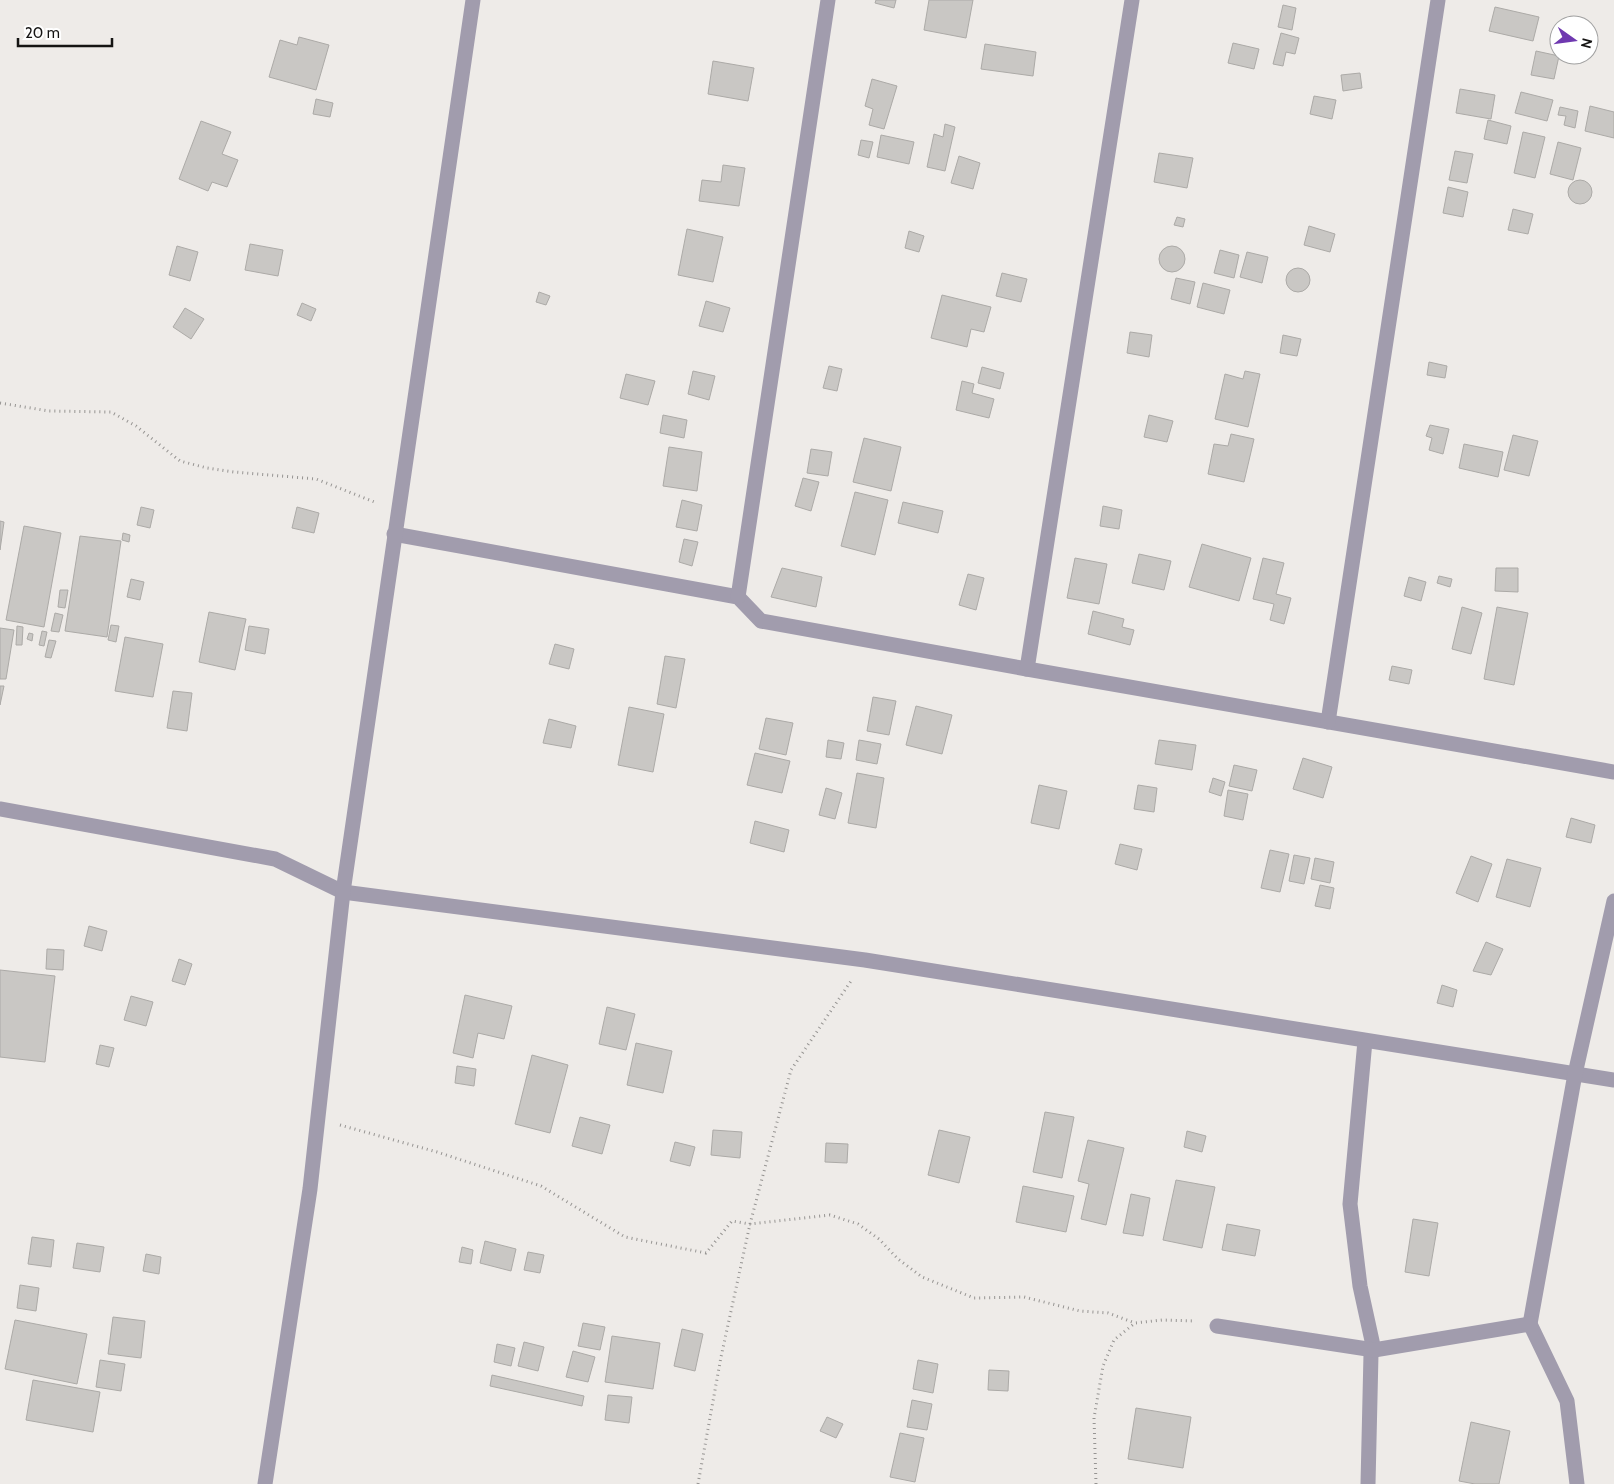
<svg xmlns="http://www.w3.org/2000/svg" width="1614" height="1484" viewBox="0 0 1614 1484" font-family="Cabin,sans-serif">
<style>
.building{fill:#c9c7c4;stroke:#acaaa7}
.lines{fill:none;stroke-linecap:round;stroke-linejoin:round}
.path{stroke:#969492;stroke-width:3;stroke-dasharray:1 4;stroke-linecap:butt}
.minor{stroke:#a19cad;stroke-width:15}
</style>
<rect width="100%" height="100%" fill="#eeebe8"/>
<g class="building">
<polygon points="876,0 896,0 894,8 875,3"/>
<polygon points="929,0 973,0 966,38 924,30"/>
<polygon points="1283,5 1296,8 1292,30 1278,27"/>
<polygon points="1495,7 1539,17 1533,41 1489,31"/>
<polygon points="1281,33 1299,38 1295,54 1286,52 1283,66 1273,64"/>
<polygon points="299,37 329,45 316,90 269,77 280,40 297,45"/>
<polygon points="1233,43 1259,49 1254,69 1228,63"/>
<polygon points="985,44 1036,52 1033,76 981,69"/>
<polygon points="1536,51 1559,56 1554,79 1531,75"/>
<polygon points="713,61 754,68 748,101 708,94"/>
<polygon points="1360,73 1362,88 1343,91 1341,75"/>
<polygon points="872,79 897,86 884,129 869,125 873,109 865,106"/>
<polygon points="1460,89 1495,95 1491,119 1456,113"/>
<polygon points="1521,92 1553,100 1547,121 1515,113"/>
<polygon points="1314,96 1336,100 1332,119 1310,114"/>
<polygon points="316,99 333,103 330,117 313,114"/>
<polygon points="1590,106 1614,112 1614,138 1585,131"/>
<polygon points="1560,107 1578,111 1575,128 1564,125 1566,116 1558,115"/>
<polygon points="1488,120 1511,126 1507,144 1484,139"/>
<polygon points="201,121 231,132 222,154 238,160 227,187 212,182 208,191 179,179"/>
<polygon points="945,124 955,127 945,171 927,167 934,134 943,137"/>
<polygon points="1523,132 1545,137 1535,178 1514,173"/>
<polygon points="881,135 914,142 909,164 877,157"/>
<polygon points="861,140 873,142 869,158 858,155"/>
<polygon points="1558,142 1581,148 1573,180 1550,174"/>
<polygon points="1455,151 1473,154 1467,183 1449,180"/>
<polygon points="1159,153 1193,158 1187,188 1154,182"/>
<polygon points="959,156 980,163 973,189 951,183"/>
<polygon points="723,165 745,168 739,206 699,201 702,180 721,182"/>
<circle cx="1580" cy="192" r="12"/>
<polygon points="1448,187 1468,192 1463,217 1443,213"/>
<polygon points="1513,209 1533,214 1528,234 1508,230"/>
<polygon points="1177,217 1185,219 1183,227 1174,225"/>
<polygon points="1309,226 1335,234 1330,252 1304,245"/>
<polygon points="687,229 723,237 713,282 678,275"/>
<polygon points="909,231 924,236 919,252 905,248"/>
<polygon points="250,244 283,250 278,276 245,270"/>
<circle cx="1172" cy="259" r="13"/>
<polygon points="177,246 198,252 190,281 169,275"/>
<polygon points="1220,250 1239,255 1234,278 1214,273"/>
<polygon points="1247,252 1268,257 1262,283 1240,277"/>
<circle cx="1298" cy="280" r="12"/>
<polygon points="1002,273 1027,279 1021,302 996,296"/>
<polygon points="1176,278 1195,282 1190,304 1171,299"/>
<polygon points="1203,283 1230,290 1224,314 1197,307"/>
<polygon points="539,292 550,296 546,305 536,302"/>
<polygon points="942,295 991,307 984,332 971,329 967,347 931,338"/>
<polygon points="706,301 730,308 723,332 699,326"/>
<polygon points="302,303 316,309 311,321 297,315"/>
<polygon points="185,308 204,319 191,339 173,327"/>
<polygon points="1130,332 1152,335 1149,357 1127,353"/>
<polygon points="1283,335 1301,339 1297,356 1280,353"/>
<polygon points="1429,362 1447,366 1445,378 1427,375"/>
<polygon points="829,366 842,369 837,391 823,388"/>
<polygon points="982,367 1004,373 1000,389 978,383"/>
<polygon points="693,371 715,376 709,400 688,394"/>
<polygon points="1245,371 1260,374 1248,427 1215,419 1225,374 1243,379"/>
<polygon points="626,374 655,381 648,405 620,398"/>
<polygon points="962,381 974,384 972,393 994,399 989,418 956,410"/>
<polygon points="663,415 687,420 684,438 660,433"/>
<polygon points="1149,415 1173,421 1167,442 1144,437"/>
<polygon points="1430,425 1449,429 1443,454 1429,450 1432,438 1426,436"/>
<polygon points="1231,434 1254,439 1244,482 1208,474 1214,444 1228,446"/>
<polygon points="1513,435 1538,441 1529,476 1504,470"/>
<polygon points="864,438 901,447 891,491 853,482"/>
<polygon points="1464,444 1503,452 1498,477 1459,468"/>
<polygon points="669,447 702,452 697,491 663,486"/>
<polygon points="811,449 832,452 828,476 807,473"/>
<polygon points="803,478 819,482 811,511 795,506"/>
<polygon points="855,492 888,500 875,555 841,546"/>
<polygon points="682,500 702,505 697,531 676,527"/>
<polygon points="903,502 943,511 938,533 898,523"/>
<polygon points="1103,506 1122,510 1119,529 1100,526"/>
<polygon points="141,507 154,510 150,528 137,525"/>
<polygon points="297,507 319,513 314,533 292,528"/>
<polygon points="0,521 4,522 0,550"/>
<polygon points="24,526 61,533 44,627 6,620"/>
<polygon points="123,533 130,535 129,542 122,540"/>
<polygon points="80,536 121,541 107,637 65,631"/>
<polygon points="684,539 698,542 692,566 679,562"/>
<polygon points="1202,544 1251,558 1239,601 1189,587"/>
<polygon points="1139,554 1171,561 1164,590 1132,583"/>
<polygon points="1075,558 1107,564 1099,604 1067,598"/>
<polygon points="1263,558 1284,563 1276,594 1291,598 1284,624 1270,620 1274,604 1253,599"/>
<polygon points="782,568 822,577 816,607 771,597"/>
<polygon points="1496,568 1518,568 1518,592 1495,591"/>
<polygon points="968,574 984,578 976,610 959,605"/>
<polygon points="1439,576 1452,579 1450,587 1437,583"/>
<polygon points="1409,577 1426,582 1421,601 1404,596"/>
<polygon points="131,579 144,582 140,600 127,597"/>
<polygon points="60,590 68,590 65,608 58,607"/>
<polygon points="1462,607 1482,613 1471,654 1452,649"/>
<polygon points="1497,607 1528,613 1514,685 1484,679"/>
<polygon points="1093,611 1124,619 1122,627 1134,630 1130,645 1088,634"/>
<polygon points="209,612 246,619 235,670 199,662"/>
<polygon points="55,613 63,615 59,632 51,631"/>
<polygon points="111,625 119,626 116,642 108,640"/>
<polygon points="17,626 23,627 22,645 16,645"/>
<polygon points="249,626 269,629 265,654 245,650"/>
<polygon points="0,628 14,630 6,679 0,679"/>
<polygon points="42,631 47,632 44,646 39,645"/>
<polygon points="29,633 33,634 32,641 27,639"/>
<polygon points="125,637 163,644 153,697 115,691"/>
<polygon points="49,640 56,641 51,658 45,657"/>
<polygon points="555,644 574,649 569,669 549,664"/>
<polygon points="665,656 685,659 676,708 657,704"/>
<polygon points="1392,666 1412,670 1409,684 1389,680"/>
<polygon points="0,686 4,686 0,705"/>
<polygon points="173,691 192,693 187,731 167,728"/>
<polygon points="873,697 896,701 889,735 867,731"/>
<polygon points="916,706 952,715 942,754 906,745"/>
<polygon points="629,707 664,714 653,772 618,765"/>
<polygon points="766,718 793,723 786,755 759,749"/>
<polygon points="549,719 576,726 571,748 543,743"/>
<polygon points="828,740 844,743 841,759 826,757"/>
<polygon points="859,740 881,744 877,764 856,760"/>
<polygon points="1159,740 1196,745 1192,770 1155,764"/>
<polygon points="755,753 790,761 782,793 747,785"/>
<polygon points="1303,758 1332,767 1323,798 1293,789"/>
<polygon points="1234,765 1257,770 1252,791 1229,786"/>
<polygon points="857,773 884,778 876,828 848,823"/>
<polygon points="1213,778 1225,782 1221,796 1209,792"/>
<polygon points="1039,785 1067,791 1059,829 1031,823"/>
<polygon points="1138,785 1157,788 1154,812 1134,809"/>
<polygon points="826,788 842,793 835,819 819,815"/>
<polygon points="1228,790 1248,794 1243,820 1224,816"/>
<polygon points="1571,818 1595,825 1591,843 1566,837"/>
<polygon points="755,821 789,830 784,852 750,843"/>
<polygon points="1120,844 1142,849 1137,870 1115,864"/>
<polygon points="1270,850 1289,854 1280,892 1261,888"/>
<polygon points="1294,855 1310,858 1304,884 1289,881"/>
<polygon points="1471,856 1492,864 1478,902 1456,893"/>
<polygon points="1315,858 1334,862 1330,883 1311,879"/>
<polygon points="1507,859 1541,868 1530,907 1496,897"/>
<polygon points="1320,885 1334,888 1330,909 1315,906"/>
<polygon points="89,926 107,931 102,951 84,946"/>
<polygon points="1486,942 1503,949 1491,975 1473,971"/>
<polygon points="47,949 64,950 63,970 46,969"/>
<polygon points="179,959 192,964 185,985 172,981"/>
<polygon points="0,970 55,976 45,1062 0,1057"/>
<polygon points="1442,985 1457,990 1453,1007 1437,1003"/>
<polygon points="465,995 512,1006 504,1039 478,1033 473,1058 453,1053"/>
<polygon points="131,996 153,1002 146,1026 124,1020"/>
<polygon points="607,1007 635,1014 626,1050 599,1044"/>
<polygon points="636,1043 672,1051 663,1093 627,1085"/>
<polygon points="100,1045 114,1048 109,1067 96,1064"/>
<polygon points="532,1055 568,1065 550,1133 515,1124"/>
<polygon points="457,1066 476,1069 474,1086 455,1083"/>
<polygon points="1045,1112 1074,1117 1062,1178 1033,1172"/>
<polygon points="580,1117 610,1125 602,1154 572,1146"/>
<polygon points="713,1130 742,1132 740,1158 711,1155"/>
<polygon points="939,1130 970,1137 959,1183 928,1175"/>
<polygon points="1187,1131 1206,1136 1202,1152 1184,1147"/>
<polygon points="1088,1140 1124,1148 1106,1225 1081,1219 1089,1184 1078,1181"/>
<polygon points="675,1142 695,1147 690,1166 670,1161"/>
<polygon points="826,1143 848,1144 847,1163 825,1162"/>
<polygon points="1176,1180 1215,1187 1202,1248 1163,1240"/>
<polygon points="1023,1186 1074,1196 1066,1232 1016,1222"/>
<polygon points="1131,1194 1150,1198 1143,1236 1123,1233"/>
<polygon points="1413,1219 1438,1223 1429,1276 1405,1272"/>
<polygon points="1227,1224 1260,1230 1255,1256 1222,1250"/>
<polygon points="32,1237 54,1240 51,1267 28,1264"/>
<polygon points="485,1241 516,1249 511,1271 480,1263"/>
<polygon points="77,1243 104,1247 100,1272 73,1268"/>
<polygon points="462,1247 473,1250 471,1264 459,1262"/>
<polygon points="528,1252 544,1255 540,1273 524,1270"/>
<polygon points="146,1254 161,1257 159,1274 143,1271"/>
<polygon points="20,1285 39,1288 36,1311 17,1308"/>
<polygon points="113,1317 145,1321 141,1358 108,1354"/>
<polygon points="15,1320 87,1334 77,1384 5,1369"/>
<polygon points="583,1323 605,1327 600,1350 578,1346"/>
<polygon points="682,1329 703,1334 695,1371 674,1366"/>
<polygon points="612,1336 660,1343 653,1389 605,1382"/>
<polygon points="524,1342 544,1347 538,1371 518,1366"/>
<polygon points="497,1344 515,1348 511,1366 494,1362"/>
<polygon points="573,1351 595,1357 588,1382 566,1377"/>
<polygon points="100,1360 125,1364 121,1391 96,1387"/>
<polygon points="918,1360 938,1364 933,1393 913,1389"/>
<polygon points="989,1370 1009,1371 1008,1391 988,1390"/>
<polygon points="492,1375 584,1396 582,1406 490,1386"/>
<polygon points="33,1380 100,1392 93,1432 26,1420"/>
<polygon points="608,1395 632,1397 629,1423 605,1420"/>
<polygon points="912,1400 932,1404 927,1430 907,1427"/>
<polygon points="1136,1408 1191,1417 1183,1468 1128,1459"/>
<polygon points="827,1417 843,1424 836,1438 820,1431"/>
<polygon points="1471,1422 1510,1431 1499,1484 1475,1484 1459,1481"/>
<polygon points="900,1433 924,1438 915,1482 890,1477"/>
</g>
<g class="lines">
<g class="path">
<polyline points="0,403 49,411 111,412 136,426 180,461 207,468 234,472 316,479 377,503"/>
<polyline points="340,1125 437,1152 541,1186 625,1237 706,1253 732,1221 750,1224 830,1215 858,1224 879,1239 898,1259 922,1277 974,1298 1024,1297 1080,1311 1108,1313 1135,1323"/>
<polyline points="698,1484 721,1357 750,1224 791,1070 851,981"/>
<polyline points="1096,1484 1094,1418 1103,1366 1114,1340 1135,1323 1162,1320 1195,1321"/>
</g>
<g class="minor">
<polyline points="394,534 738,597 761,621 1027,669 1614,772"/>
<polyline points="738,597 828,0"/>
<polyline points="1027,669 1132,0"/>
<polyline points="1328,722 1438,0"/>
<polyline points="0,809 275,859 343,892 865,960 1614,1080"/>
<polyline points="1365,1041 1350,1204 1360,1286 1374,1350 1371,1354 1368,1484"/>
<polyline points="1530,1324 1575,1074 1614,901"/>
<polyline points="1217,1326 1374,1350 1530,1324 1567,1401 1577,1484"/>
<polyline points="265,1484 310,1189 343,892 473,0"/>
</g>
</g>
<g transform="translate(1574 40) rotate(104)"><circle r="24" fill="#ffffff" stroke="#a1a1a1"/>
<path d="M0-4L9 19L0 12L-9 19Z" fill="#6f39b0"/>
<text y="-8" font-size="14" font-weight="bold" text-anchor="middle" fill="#151413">N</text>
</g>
<path d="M18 38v8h94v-8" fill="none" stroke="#151413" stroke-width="2.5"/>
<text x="25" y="38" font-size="15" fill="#151413" stroke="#ffffff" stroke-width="4" paint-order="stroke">20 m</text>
</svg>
